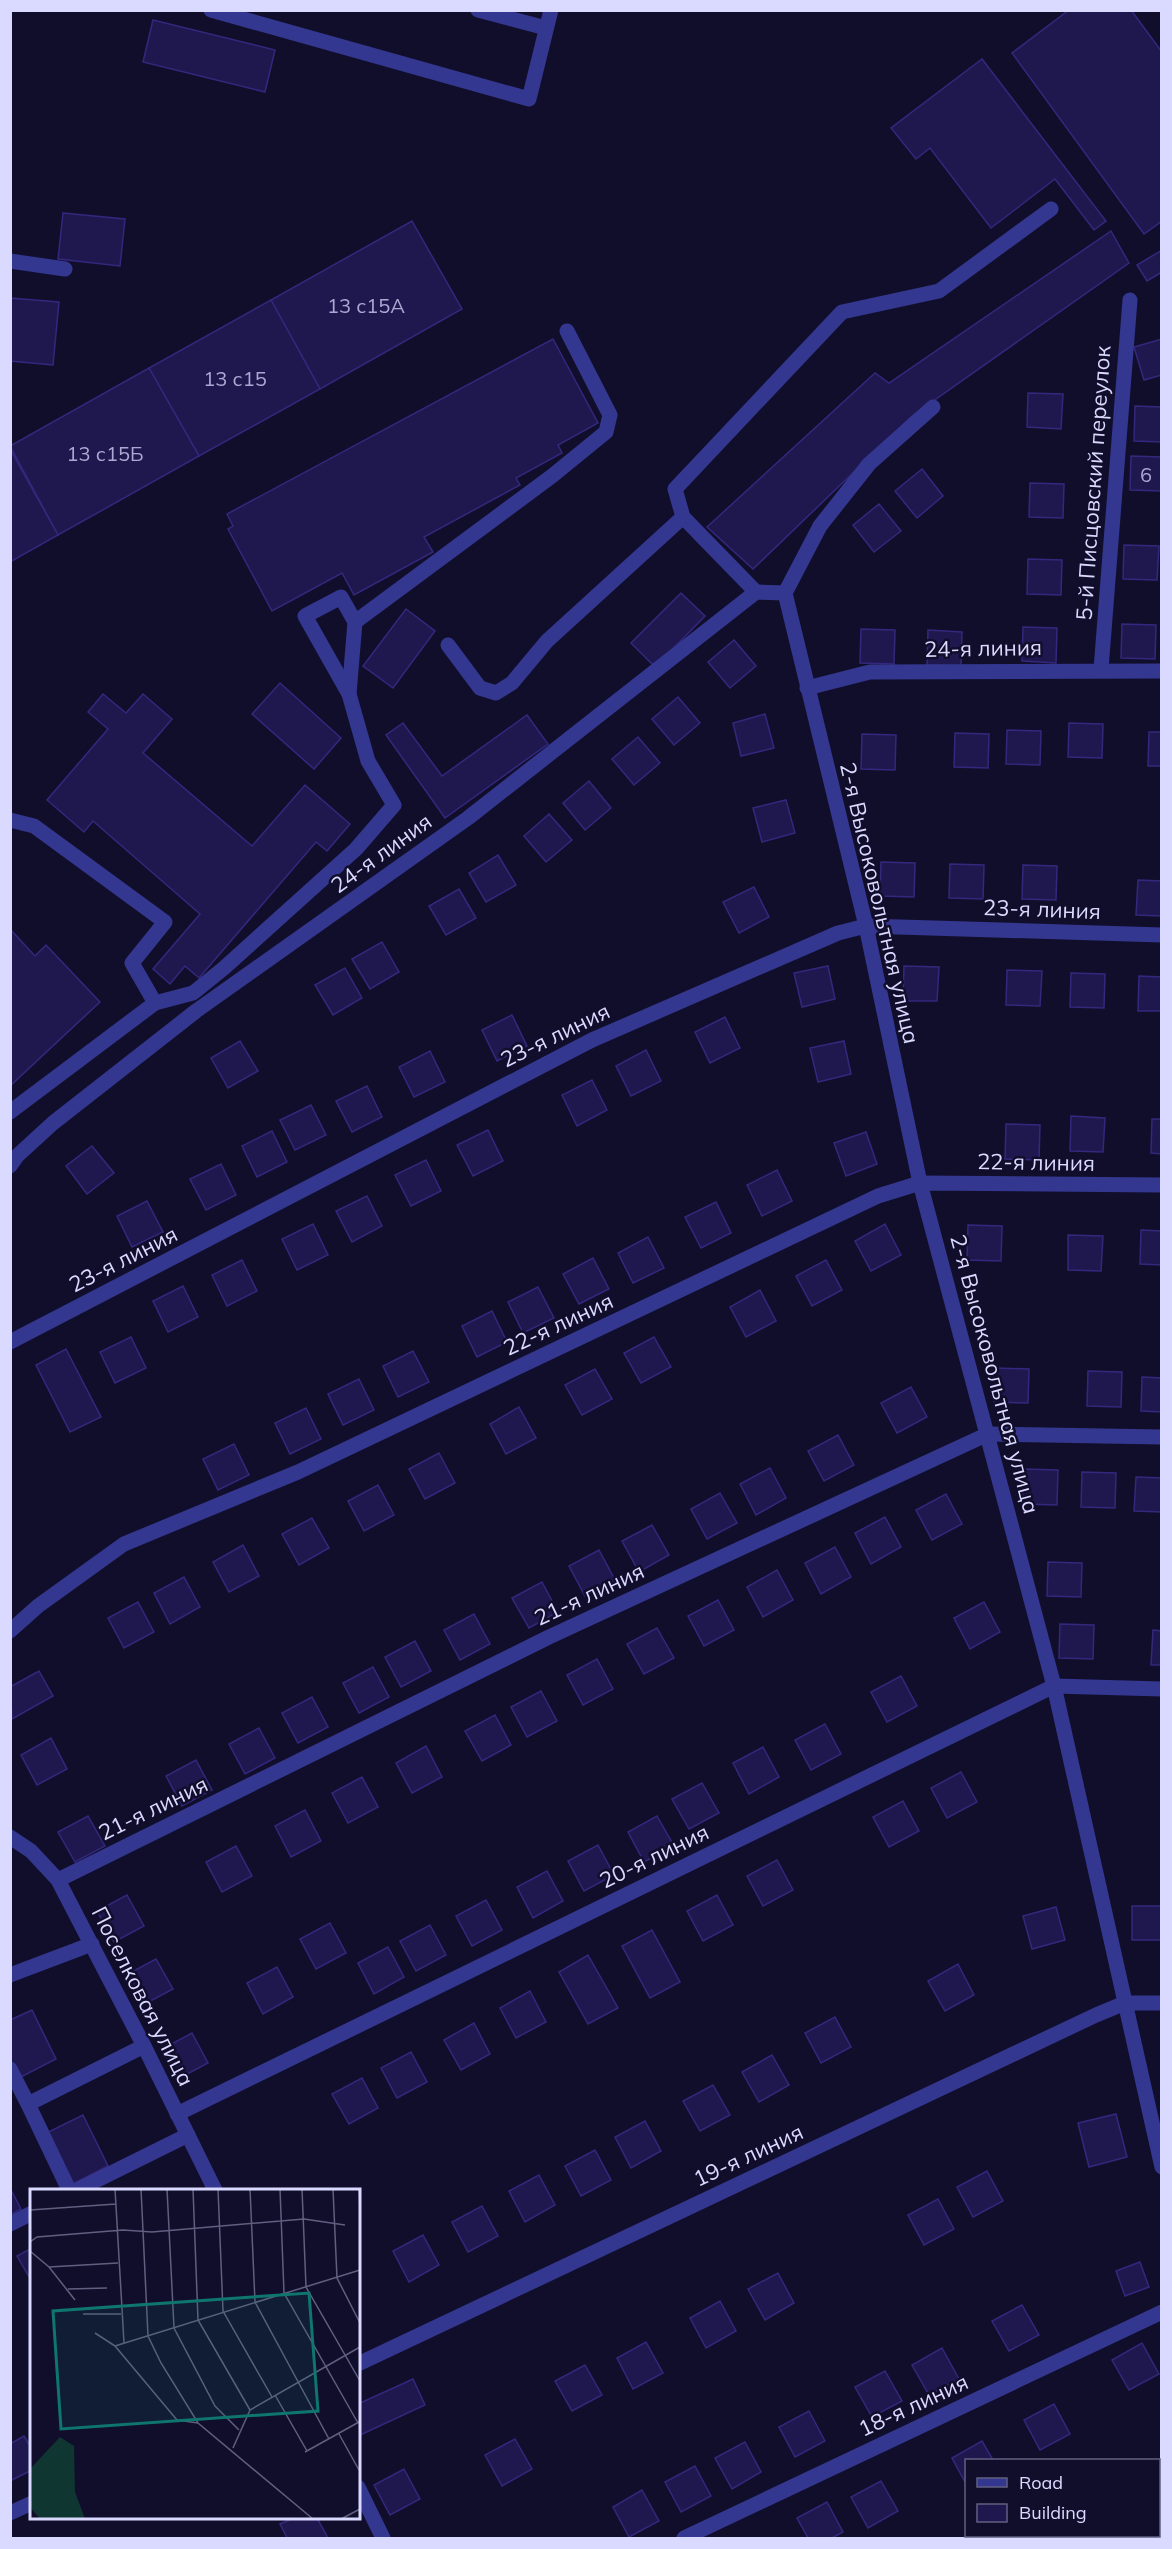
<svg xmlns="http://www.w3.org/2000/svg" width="1172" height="2549" viewBox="0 0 1172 2549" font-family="Mulish,sans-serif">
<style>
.building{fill:#1f184f;stroke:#33287d;stroke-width:1.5}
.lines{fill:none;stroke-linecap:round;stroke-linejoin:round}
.minor{stroke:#34378f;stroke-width:15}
.labels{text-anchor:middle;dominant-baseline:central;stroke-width:5;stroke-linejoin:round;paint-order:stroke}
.number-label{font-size:20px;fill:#aba9d3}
.street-label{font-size:22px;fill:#dad9ff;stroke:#110e2c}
.inset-road{fill:none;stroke:#615f80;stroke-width:1.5}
.view{fill:#0f766e;fill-opacity:0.15;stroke:#0f766e;stroke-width:3}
.inset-edge{fill:none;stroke:#dad9ff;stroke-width:3}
</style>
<rect width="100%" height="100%" fill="#110e2c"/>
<g class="building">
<polygon points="1069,10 1131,10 1162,52 1162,221 1144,234 1012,53"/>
<polygon points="153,20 275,50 265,92 143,62"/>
<polygon points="982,59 1106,221 1094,230 1055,179 991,228 930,148 916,159 891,128"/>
<polygon points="63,213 125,219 120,266 58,259"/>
<polygon points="412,221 462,309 320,389 271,300"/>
<polygon points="1111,231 1129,263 912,416 753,569 707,527 875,373 889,383"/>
<polygon points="1162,250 1162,272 1147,281 1137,265"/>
<polygon points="10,298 59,302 53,365 10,361"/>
<polygon points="271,300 320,389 199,456 149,368"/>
<polygon points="553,339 598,423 558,445 562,453 516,478 520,485 424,537 433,552 354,595 342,573 272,611 228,529 233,526 227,514"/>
<polygon points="1162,339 1162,375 1144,380 1134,347"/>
<polygon points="149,368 199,456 58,535 10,446"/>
<polygon points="1028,393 1063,394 1061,429 1027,427"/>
<polygon points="1135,406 1162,407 1162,442 1134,441"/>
<polygon points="10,449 58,535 10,562"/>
<polygon points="1131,456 1162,457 1162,491 1130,490"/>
<polygon points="922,469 943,496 917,518 895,491"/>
<polygon points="1030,483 1064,484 1063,518 1029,517"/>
<polygon points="879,504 901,531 874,552 853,525"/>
<polygon points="1124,545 1159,546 1157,580 1123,579"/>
<polygon points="1028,559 1062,560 1061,595 1027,594"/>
<polygon points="681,593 705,616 655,667 631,643"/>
<polygon points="406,609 435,631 393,688 363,666"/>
<polygon points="1122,624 1156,625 1155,659 1121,658"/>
<polygon points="1023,627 1057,628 1056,663 1022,661"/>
<polygon points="861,629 895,630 894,664 860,663"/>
<polygon points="928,630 962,632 961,666 927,665"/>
<polygon points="734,640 756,666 730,688 708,662"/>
<polygon points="280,683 341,738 314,769 252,714"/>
<polygon points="103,694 126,713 143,694 172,719 143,753 252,846 305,785 350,824 327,851 316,842 199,978 185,966 170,984 153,969 200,914 93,821 84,832 47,800 108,729 88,712"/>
<polygon points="678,697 700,723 674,745 652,719"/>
<polygon points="765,714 774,748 741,756 733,723"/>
<polygon points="527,715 548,744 445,818 386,735 403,723 442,776"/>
<polygon points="1069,723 1103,724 1102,758 1068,757"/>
<polygon points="1007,730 1041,731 1040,765 1006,764"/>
<polygon points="1149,732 1162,732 1162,766 1148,766"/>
<polygon points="955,733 989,734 988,768 954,767"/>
<polygon points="862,734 896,735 895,770 861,769"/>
<polygon points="638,737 660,763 634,785 612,759"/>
<polygon points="589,781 611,808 585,830 563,803"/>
<polygon points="786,800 795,833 762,842 753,808"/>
<polygon points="549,814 572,840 546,862 524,836"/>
<polygon points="498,855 516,885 486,902 469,873"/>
<polygon points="881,862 915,863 914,897 880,896"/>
<polygon points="950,864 984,865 983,899 949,898"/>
<polygon points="1023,865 1057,866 1056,900 1022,899"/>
<polygon points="1138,880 1162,881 1162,916 1136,915"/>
<polygon points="754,887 769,917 739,933 723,902"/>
<polygon points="459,889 476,918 446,935 429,906"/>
<polygon points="10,929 35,956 46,945 100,1002 10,1086"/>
<polygon points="382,942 399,972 370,989 352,959"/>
<polygon points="828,966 835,999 802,1007 794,973"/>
<polygon points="904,966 939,967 937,1001 903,1001"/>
<polygon points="345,968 362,998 333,1015 315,985"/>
<polygon points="1007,970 1042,971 1040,1006 1006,1005"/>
<polygon points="1071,973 1105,974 1104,1008 1070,1007"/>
<polygon points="1139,976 1162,977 1162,1011 1138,1011"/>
<polygon points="512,1015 527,1046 497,1061 482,1030"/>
<polygon points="725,1017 740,1048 710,1063 695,1032"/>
<polygon points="240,1041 258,1071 228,1088 211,1058"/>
<polygon points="844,1041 851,1074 818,1082 810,1048"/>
<polygon points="646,1050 661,1081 631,1096 616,1066"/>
<polygon points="430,1051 445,1082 414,1097 399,1067"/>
<polygon points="592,1080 607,1110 577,1126 562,1095"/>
<polygon points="367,1086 382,1117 352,1132 336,1101"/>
<polygon points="311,1105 326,1135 295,1150 280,1120"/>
<polygon points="1071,1116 1105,1118 1103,1152 1070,1151"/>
<polygon points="1152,1119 1162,1119 1162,1154 1151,1153"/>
<polygon points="1006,1124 1040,1125 1039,1160 1005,1159"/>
<polygon points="488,1130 503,1161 473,1176 457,1145"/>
<polygon points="272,1131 287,1162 257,1177 242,1146"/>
<polygon points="866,1132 877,1164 846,1176 834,1143"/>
<polygon points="92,1146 114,1173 87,1194 66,1166"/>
<polygon points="426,1160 441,1191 411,1206 395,1175"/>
<polygon points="221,1164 236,1195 206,1210 190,1179"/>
<polygon points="777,1170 792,1201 762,1216 747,1185"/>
<polygon points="367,1196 382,1226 352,1242 336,1211"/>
<polygon points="147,1201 163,1232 132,1247 117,1216"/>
<polygon points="716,1202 731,1233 701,1248 685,1217"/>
<polygon points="313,1224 328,1255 297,1270 282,1239"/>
<polygon points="885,1224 901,1255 871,1271 855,1241"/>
<polygon points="968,1225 1002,1226 1001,1261 967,1260"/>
<polygon points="1141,1230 1162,1231 1162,1265 1140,1264"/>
<polygon points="1068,1235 1103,1236 1101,1271 1068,1270"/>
<polygon points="648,1237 664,1268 633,1283 618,1253"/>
<polygon points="593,1258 609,1289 579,1304 563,1274"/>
<polygon points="242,1260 257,1291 227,1306 212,1275"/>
<polygon points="826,1260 842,1290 812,1306 796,1276"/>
<polygon points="183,1286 198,1317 168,1332 153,1301"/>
<polygon points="538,1287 554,1318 523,1333 508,1302"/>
<polygon points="760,1290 776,1321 746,1337 730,1307"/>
<polygon points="492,1311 507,1342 477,1357 462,1326"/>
<polygon points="131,1337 146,1368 115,1383 100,1352"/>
<polygon points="654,1337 671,1367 641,1383 624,1353"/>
<polygon points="66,1349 101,1417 70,1432 36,1365"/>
<polygon points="413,1351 429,1382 398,1397 383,1366"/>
<polygon points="995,1368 1029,1369 1028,1403 994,1402"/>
<polygon points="595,1369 612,1399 582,1415 565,1385"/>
<polygon points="1088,1371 1122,1372 1121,1407 1087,1406"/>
<polygon points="1142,1377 1162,1378 1162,1412 1141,1411"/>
<polygon points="359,1379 374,1410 343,1425 328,1394"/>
<polygon points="911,1387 927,1417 897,1433 881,1403"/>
<polygon points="519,1407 536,1438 506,1454 490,1424"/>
<polygon points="306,1408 321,1439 290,1454 275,1423"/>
<polygon points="838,1435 854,1465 824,1481 808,1451"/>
<polygon points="234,1444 249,1475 218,1490 203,1459"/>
<polygon points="439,1453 455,1483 425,1499 409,1469"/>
<polygon points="770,1468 786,1498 756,1515 740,1484"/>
<polygon points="1024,1469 1058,1470 1057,1505 1023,1504"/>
<polygon points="1082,1472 1116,1473 1115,1508 1081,1507"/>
<polygon points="1136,1477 1162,1478 1162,1512 1134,1511"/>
<polygon points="378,1485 394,1515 364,1531 348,1501"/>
<polygon points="720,1493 737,1523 707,1539 691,1509"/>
<polygon points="946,1494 962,1524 932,1540 916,1510"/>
<polygon points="885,1517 901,1547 871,1564 855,1533"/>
<polygon points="312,1518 329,1548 299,1565 282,1534"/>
<polygon points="652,1525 669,1555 639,1572 622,1541"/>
<polygon points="243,1545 259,1576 229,1592 213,1562"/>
<polygon points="835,1547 851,1577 821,1594 805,1563"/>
<polygon points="599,1550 615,1580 585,1596 569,1566"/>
<polygon points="1048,1562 1082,1563 1081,1597 1047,1596"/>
<polygon points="777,1570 793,1600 763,1617 747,1587"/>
<polygon points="184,1577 200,1607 170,1624 154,1593"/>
<polygon points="542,1582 558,1612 529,1628 512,1598"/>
<polygon points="718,1600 734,1630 704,1646 688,1616"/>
<polygon points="138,1602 154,1632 124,1648 108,1618"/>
<polygon points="984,1602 1000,1632 970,1649 954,1618"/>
<polygon points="474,1614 490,1644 460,1660 444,1630"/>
<polygon points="1060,1624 1094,1625 1093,1659 1059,1658"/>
<polygon points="657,1628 674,1658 644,1674 627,1644"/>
<polygon points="1153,1630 1162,1631 1162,1665 1151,1665"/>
<polygon points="415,1641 431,1671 401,1687 385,1657"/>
<polygon points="597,1659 613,1689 583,1705 567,1675"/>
<polygon points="373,1667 389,1697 359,1713 343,1683"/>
<polygon points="39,1671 53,1696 12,1719 10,1687"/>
<polygon points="901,1676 917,1706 887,1722 871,1692"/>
<polygon points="541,1691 557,1721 527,1737 511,1707"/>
<polygon points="312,1697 328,1727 298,1743 282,1713"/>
<polygon points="495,1715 511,1745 482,1761 465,1731"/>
<polygon points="825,1724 841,1754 811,1770 795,1740"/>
<polygon points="259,1728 275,1758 245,1774 229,1744"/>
<polygon points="51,1738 67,1769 37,1785 21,1755"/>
<polygon points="426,1746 442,1777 412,1793 396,1763"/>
<polygon points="763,1747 779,1777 749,1794 733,1763"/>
<polygon points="196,1760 212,1790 182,1806 166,1776"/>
<polygon points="961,1772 977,1802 947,1818 931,1788"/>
<polygon points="362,1777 378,1807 348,1823 332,1793"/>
<polygon points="702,1783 719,1813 689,1829 672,1799"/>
<polygon points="903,1801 919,1831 889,1847 873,1817"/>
<polygon points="305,1810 321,1841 291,1857 275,1826"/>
<polygon points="88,1816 105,1846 75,1862 58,1832"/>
<polygon points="657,1816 674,1846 644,1862 628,1832"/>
<polygon points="598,1845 614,1875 584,1891 568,1861"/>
<polygon points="236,1846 252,1876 222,1892 206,1862"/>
<polygon points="777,1860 793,1890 763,1906 747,1876"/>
<polygon points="547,1871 563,1901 533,1918 517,1887"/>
<polygon points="127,1895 144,1926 114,1942 97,1911"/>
<polygon points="717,1895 733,1925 703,1941 687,1911"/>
<polygon points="486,1900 502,1930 472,1946 456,1916"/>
<rect x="1132" y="1906" width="30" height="34"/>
<polygon points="1056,1907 1065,1940 1032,1949 1023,1916"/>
<polygon points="330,1923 346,1953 316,1969 300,1939"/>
<polygon points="430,1925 446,1955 416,1971 400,1941"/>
<polygon points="652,1930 680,1982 650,1998 622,1946"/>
<polygon points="388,1947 404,1977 374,1994 358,1963"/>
<polygon points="588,1955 618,2008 588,2024 559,1972"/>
<polygon points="156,1959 173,1989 143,2005 126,1975"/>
<polygon points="958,1964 974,1995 945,2011 928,1981"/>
<polygon points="277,1967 293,1997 263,2014 247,1983"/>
<polygon points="530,1991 546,2022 516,2038 500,2008"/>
<polygon points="32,2010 56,2059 13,2081 10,2076 10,2020"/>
<polygon points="835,2017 851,2047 821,2063 805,2033"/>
<polygon points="474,2023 490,2054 461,2070 444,2040"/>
<polygon points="192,2033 208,2063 178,2079 162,2049"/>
<polygon points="411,2052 427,2082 397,2098 381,2068"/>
<polygon points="772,2055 789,2085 759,2102 742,2072"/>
<polygon points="362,2078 378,2108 349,2124 332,2094"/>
<polygon points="713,2085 730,2115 700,2131 683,2101"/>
<polygon points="1116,2114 1127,2157 1089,2167 1078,2123"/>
<polygon points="83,2115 108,2166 65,2188 40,2136"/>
<polygon points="645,2121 661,2151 631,2168 615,2137"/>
<polygon points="595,2150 611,2180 581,2196 565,2166"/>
<polygon points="987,2171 1003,2201 973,2217 957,2187"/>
<polygon points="539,2175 555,2205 525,2222 509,2191"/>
<polygon points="10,2188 21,2209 10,2215"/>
<polygon points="938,2199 954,2229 924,2245 908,2215"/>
<polygon points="482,2206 498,2236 468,2252 452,2222"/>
<polygon points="423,2235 439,2265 409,2282 393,2251"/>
<polygon points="32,2248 32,2282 17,2256"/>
<polygon points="1140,2262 1149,2287 1125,2296 1116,2271"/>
<polygon points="778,2273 794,2303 765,2320 748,2289"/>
<polygon points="720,2301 736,2331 706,2348 690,2318"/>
<polygon points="1022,2305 1039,2335 1009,2351 992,2321"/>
<polygon points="646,2342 663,2373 633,2389 617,2358"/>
<polygon points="1142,2343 1159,2374 1129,2390 1112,2360"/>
<polygon points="942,2348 959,2379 929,2395 912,2365"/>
<polygon points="585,2365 602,2395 572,2411 555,2381"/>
<polygon points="885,2371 902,2401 872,2417 855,2387"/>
<polygon points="413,2379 425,2405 358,2436 358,2404"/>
<polygon points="1054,2404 1070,2434 1040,2450 1024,2420"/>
<polygon points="809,2411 825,2441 795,2457 779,2427"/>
<polygon points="24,2436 32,2449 32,2470 10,2481 10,2444"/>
<polygon points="515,2439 532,2469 502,2486 485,2455"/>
<polygon points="982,2441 993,2460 966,2460 966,2484 952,2458"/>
<polygon points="745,2442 761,2472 732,2489 715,2458"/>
<polygon points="695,2466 711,2496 681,2512 665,2482"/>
<polygon points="404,2469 420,2499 390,2515 374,2485"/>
<polygon points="881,2481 898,2511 868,2528 851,2497"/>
<polygon points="1162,2482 1162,2521 1161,2521 1158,2516 1158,2483"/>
<polygon points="642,2490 659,2521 629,2537 613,2507"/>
<polygon points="827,2502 843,2532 832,2538 808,2538 797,2518"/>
<polygon points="294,2518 317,2518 328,2538 287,2538 280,2524"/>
<polygon points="1049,2536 1079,2536 1081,2538 1043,2538"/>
</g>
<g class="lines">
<g class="minor">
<polyline points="211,10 529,99 551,10"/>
<polyline points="478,10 546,28"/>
<polyline points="10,261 65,269"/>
<polyline points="756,592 683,517 675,489 842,312 939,291 1051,209"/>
<polyline points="785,593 866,926 920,1183 1054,1686 1162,2167"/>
<polyline points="785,593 820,526 869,464 933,407"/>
<polyline points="448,645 480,688 496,693 512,683 547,641 683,517"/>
<polyline points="1101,669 1130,300"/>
<polyline points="807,688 870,672 1162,671"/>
<polyline points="349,694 355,622"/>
<polyline points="10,820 34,826 165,922 132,963 155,1003"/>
<polyline points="10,1112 155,1003 193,993 224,968 356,849 394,805 368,761 349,694 305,616 341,597 355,622 552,476 606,432 610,415 567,331"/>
<polyline points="10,1166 17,1156 53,1123 196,1011 468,818 756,592 785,593"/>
<polyline points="10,1342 592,1040 838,933 866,926 1162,935"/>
<polyline points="10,1631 38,1606 124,1544 298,1472 878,1196 920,1183 1162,1185"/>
<polyline points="10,1837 31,1851 58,1880 144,2046 215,2190"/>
<polyline points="58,1880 549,1637 988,1434 1162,1437"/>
<polyline points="10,1975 92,1944"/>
<polyline points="10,2069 28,2104 144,2046"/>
<polyline points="28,2104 69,2190"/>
<polyline points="177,2114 1054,1686 1162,1689"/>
<polyline points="77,2190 188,2135"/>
<polyline points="10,2224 32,2213"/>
<polyline points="358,2364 1096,2015 1125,2003 1162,2003"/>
<polyline points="358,2487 383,2538"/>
<polyline points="10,2513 32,2503"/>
<polyline points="684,2538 1162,2312"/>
</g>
</g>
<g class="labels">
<g class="number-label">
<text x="366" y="305">13 с15А</text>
<text x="235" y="378">13 с15</text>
<text x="105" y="453">13 с15Б</text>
<text x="1146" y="474">6</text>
</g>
<g class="street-label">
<text transform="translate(1093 483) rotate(-86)">5-й Писцовский переулок</text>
<text transform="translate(983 648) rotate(-1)">24-я линия</text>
<text transform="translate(381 853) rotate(-36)">24-я линия</text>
<text transform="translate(880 903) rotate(77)">2-я Высоковольтная улица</text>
<text transform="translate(1042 909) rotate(2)">23-я линия</text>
<text transform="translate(555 1035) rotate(-26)">23-я линия</text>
<text transform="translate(1036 1162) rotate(1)">22-я линия</text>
<text transform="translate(123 1259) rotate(-27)">23-я линия</text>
<text transform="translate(558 1324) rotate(-25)">22-я линия</text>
<text transform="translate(995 1374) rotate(75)">2-я Высоковольтная улица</text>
<text transform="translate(589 1594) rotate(-25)">21-я линия</text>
<text transform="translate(153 1808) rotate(-26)">21-я линия</text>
<text transform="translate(654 1856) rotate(-26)">20-я линия</text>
<text transform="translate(143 1996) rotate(63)">Поселковая улица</text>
<text transform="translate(748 2155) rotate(-25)">19-я линия</text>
<text transform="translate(913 2405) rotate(-25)">18-я линия</text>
</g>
</g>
<g transform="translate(30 2189)">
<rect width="330" height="330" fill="#110e2c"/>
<path d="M30,248L44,257L45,303L55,330H10L0,318V280Z" fill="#103632"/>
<path class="inset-road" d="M85,0L94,154M111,0L118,147L131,174L168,234L283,330M137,0L144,139L185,217L209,241M163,0L168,131L220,221M188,0L193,122L242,208M220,0L225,113L299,250M250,0L254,104L328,234M272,0L276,98L330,192M303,0L307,89L330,134M329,0L330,21M0,21L86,15M0,53L7,48L93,41L122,43L274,30L315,36M0,62L19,78L45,111M19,78L88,74M38,100L77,99M53,125H91M65,144L85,157M85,157L330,81M85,157L147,231L168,234M245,206L277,262M309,245L329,281M203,259L220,221L330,158M275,263L329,233M311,330L330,320"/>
<path class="view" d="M279,104L288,222L31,240L23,122Z"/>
<rect width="330" height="330" class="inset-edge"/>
</g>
<rect width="1172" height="2549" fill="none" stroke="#dad9ff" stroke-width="24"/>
<rect x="965" y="2459" width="195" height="78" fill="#110e2c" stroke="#615f80" stroke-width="1.5"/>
<rect x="977" y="2478" width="30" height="9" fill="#34378f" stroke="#615f80" stroke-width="1.5"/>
<text x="1019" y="2489" font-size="18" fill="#dad9ff">Road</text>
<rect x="977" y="2504" width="30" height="18" fill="#1f184f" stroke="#615f80" stroke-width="1.5"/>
<text x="1019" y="2519" font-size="18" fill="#dad9ff">Building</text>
</svg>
